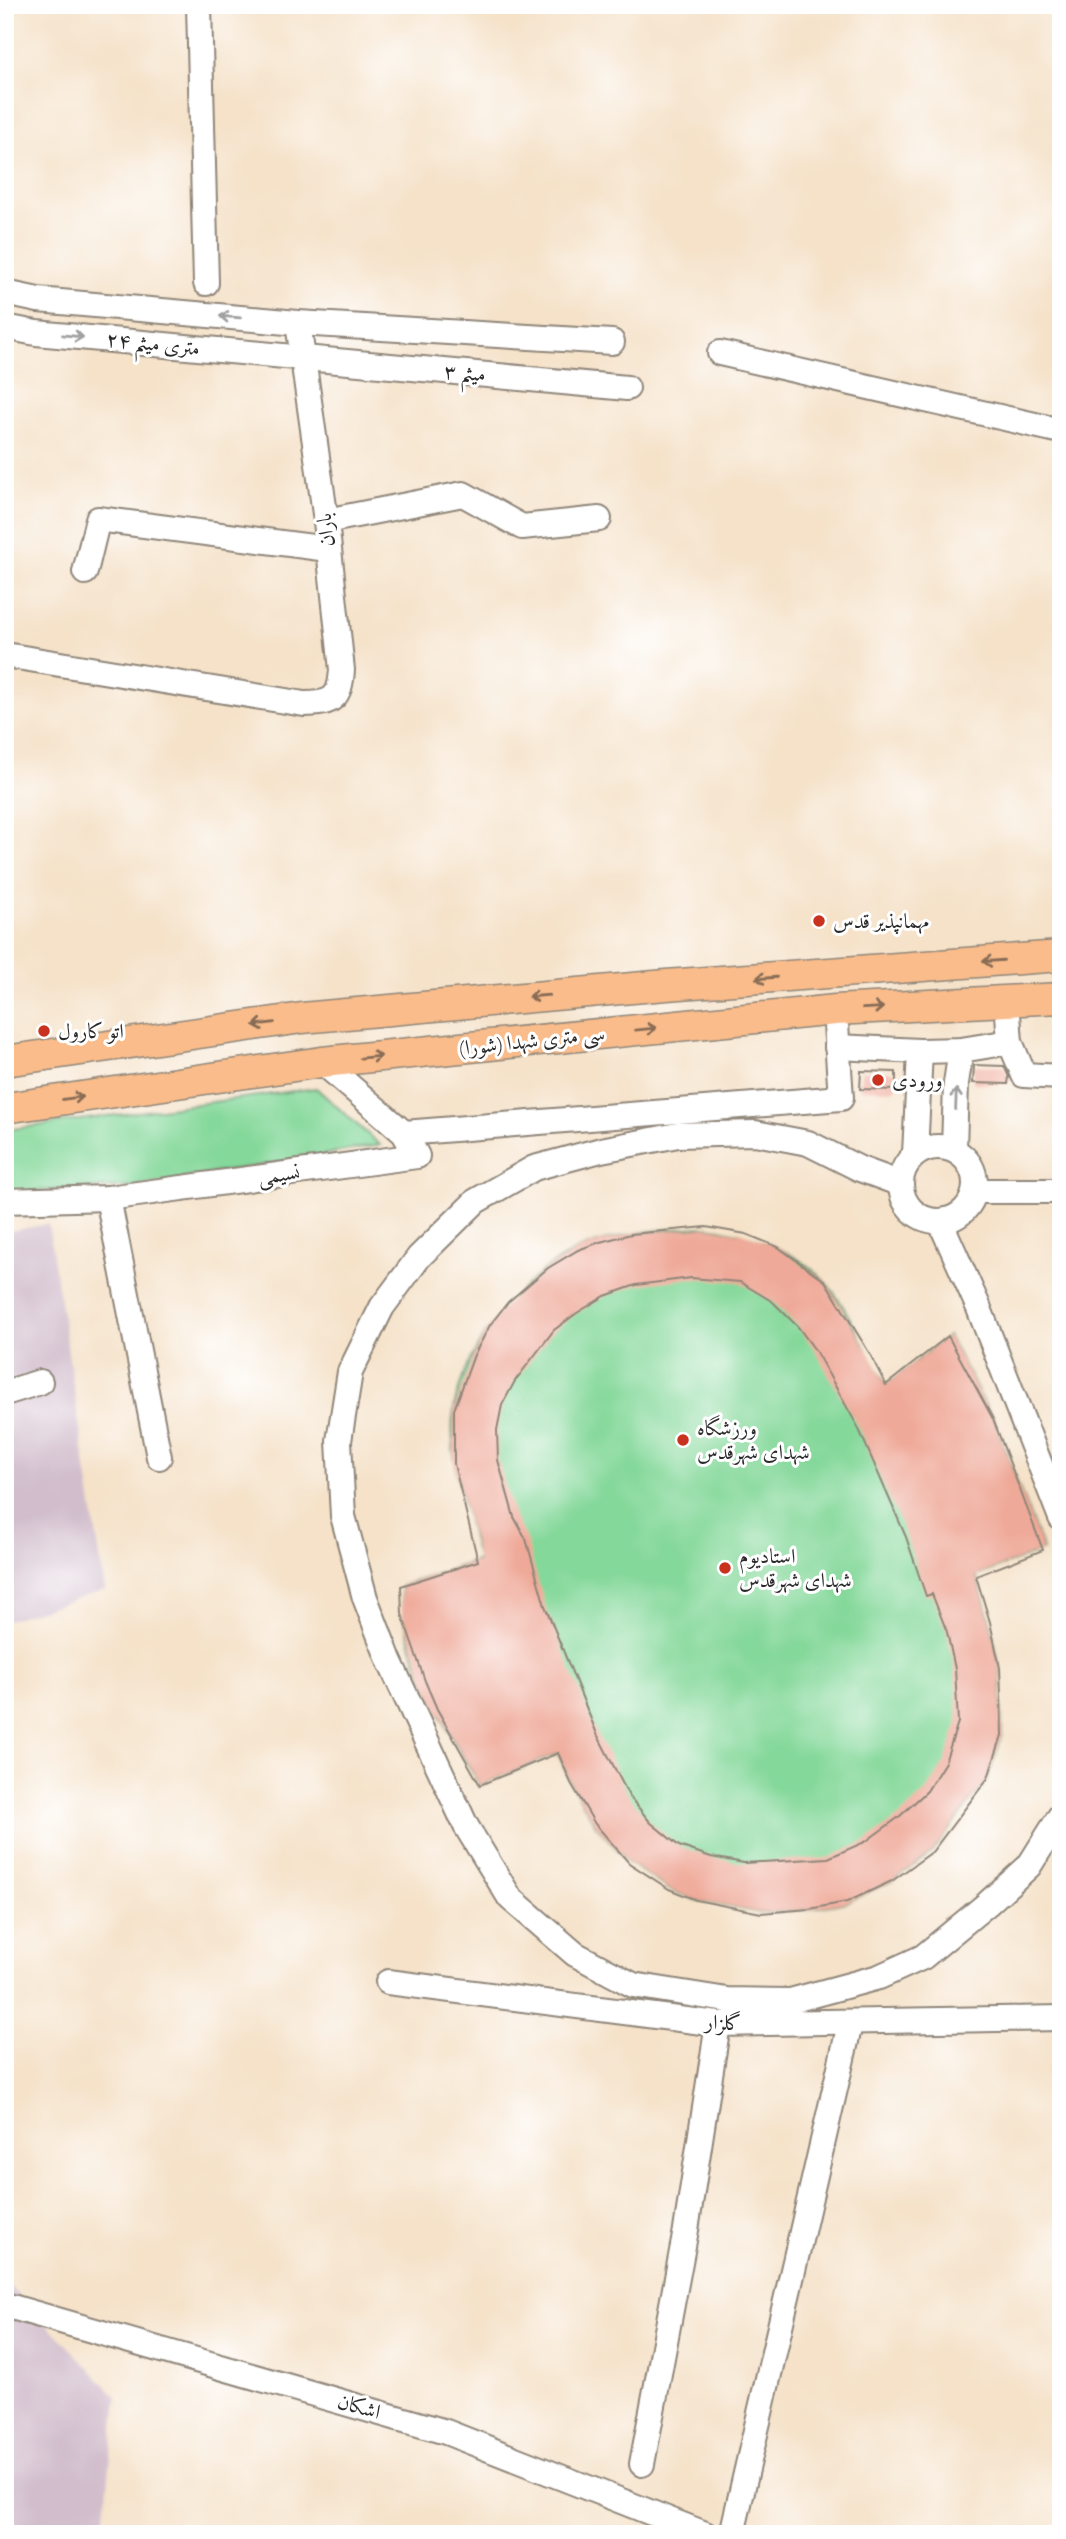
<svg xmlns="http://www.w3.org/2000/svg" width="1066" height="2539" viewBox="0 0 1066 2539" font-family="'IM FELL Double Pica',Amiri,serif">
<style>
.industrial{fill:#d1bdcc}
.green{fill:#84d89a;stroke:#588262;stroke-width:2}
.building{fill:#efa998;fill-rule:evenodd}
.lines{fill:none;stroke-linecap:round;stroke-linejoin:round}
.minor-casing{stroke:#90867a;stroke-width:28}
.major-casing{stroke:#90867a;stroke-width:33}
.minor{stroke:#fff;stroke-width:24}
.major{stroke:#f9bc8a;stroke-width:30}
.oneway{stroke:#a0a0a0}
.oneway2{stroke:#886c56}
.poi-dot{fill:#c8321e;stroke:#fff;stroke-width:2.5}
.labels{text-anchor:middle;dominant-baseline:central;stroke-width:6;stroke-linejoin:round;paint-order:stroke}
.street-label{font-size:21px;fill:#2b2b2b;stroke:#fff}
.poi-label{font-size:21px;fill:#2b2b2b;stroke:#fff;text-anchor:start}
</style>
<rect width="100%" height="100%" fill="#fff"/>
<filter id="ink" filterUnits="userSpaceOnUse"><feTurbulence type="fractalNoise" baseFrequency=".0143" numOctaves="2"/><feDisplacementMap in="SourceGraphic" scale="14" xChannelSelector="R" yChannelSelector="G"/><feConvolveMatrix kernelMatrix="1 2 1 2 8 2 1 2 1" color-interpolation-filters="sRGB"/></filter>
<filter id="wash" filterUnits="userSpaceOnUse"><feTurbulence type="fractalNoise" baseFrequency=".00686" numOctaves="4" result="noise"/><feDisplacementMap in="SourceGraphic" scale="28" xChannelSelector="R" yChannelSelector="G"/><feGaussianBlur stdDeviation="1.57" result="paint"/><feColorMatrix in="noise" values="0 0 0 0 0 0 0 0 0 0 0 0 0 0 0 0 0 1.4 0 .05"/><feComposite in="paint" operator="in"/></filter>
<g filter="url(#wash)">
<rect width="100%" height="100%" fill="#f5e2c9"/>
<g class="industrial">
<polygon points="48,1224 105,1590 5,1621 5,1232"/>
<polygon points="5,2281 117,2397 103,2534 5,2534"/>
</g>
<g class="green">
<polygon points="316,1088 380,1145 133,1187 5,1192 5,1130"/>
<path d="M706,1227C745,1231 800,1252 826,1283C852,1313 864,1353 887,1385L948,1336L993,1419L1043,1550L976,1576L990,1622L1000,1668L1001,1695L1002,1735L988,1778L932,1852L892,1881L847,1902L809,1909L761,1913L696,1900L669,1889L629,1863L595,1824L571,1783L558,1753L480,1785C444,1725 404,1658 401,1586L479,1560C473,1547 471,1533 468,1519C459,1484 448,1446 454,1409C465,1346 522,1273 581,1249C621,1232 664,1229 706,1227Z"/>
</g>
<g id="blocks">
<g class="building">
<polygon points="974,1065 1004,1066 1009,1077 1008,1084 973,1083"/>
<polygon points="861,1071 896,1072 896,1090 860,1089"/>
<path d="M706,1227L746,1234L778,1247L825,1281L870,1354L886,1385L948,1336L993,1419L1043,1550L976,1576L990,1622L1000,1668L1001,1695L1002,1735L988,1778L932,1852L892,1881L847,1902L809,1909L761,1913L696,1900L669,1889L629,1863L595,1824L571,1783L558,1753L480,1785L437,1709L425,1681L402,1614L401,1586L478,1561L454,1464V1410L474,1355L490,1325L508,1302L548,1268L578,1250L600,1242L631,1234ZM691,1278L740,1282L773,1302L798,1327L815,1350L858,1427L906,1537L926,1596L932,1594L947,1632L955,1669L958,1722L945,1762L927,1791L899,1817L865,1842L828,1858L744,1863L711,1857L679,1846L650,1822L629,1796L597,1734L545,1606L526,1539L514,1517L498,1460L497,1430L502,1405L515,1381L554,1330L577,1313L605,1296L636,1285Z"/>
</g>
</g>
</g>
<g filter="url(#ink)">
<use href="#blocks" fill-opacity="0" stroke="#90867a" stroke-width="2"/>
<g class="lines">
<defs>
<g id="minor">
<polyline points="199,5 206,283"/>
<polyline points="5,293 38,300 298,323 612,342"/>
<polyline points="5,327 36,333 627,388"/>
<polyline points="720,353 1061,431"/>
<polyline points="326,521 463,494 522,527 599,519"/>
<polyline points="85,572 98,519 328,549"/>
<path d="M5,655L304,704C333,704 340,698 342,670L326,521L298,323"/>
<polyline points="1007,1000 1010,1042 1024,1075 1061,1077"/>
<polyline points="837,1047 920,1051 961,1050 1010,1042"/>
<polyline points="404,1133 841,1098 835,1010"/>
<circle cx="938" cy="1184" r="37"/>
<polyline points="954,1149 956,1083 961,1050"/>
<polyline points="915,1154 920,1051"/>
<polyline points="901,1184 860,1169 808,1143 755,1133 678,1135 601,1150 534,1168 476,1201 419,1257 382,1307 350,1372 339,1441 343,1516 365,1598 389,1660 466,1826 510,1898 575,1954 633,1985 727,2000 790,2001 879,1977 923,1957 987,1904 1029,1866 1061,1815"/>
<polyline points="976,1191 1061,1191"/>
<polyline points="108,1198 159,1457"/>
<polyline points="5,1201 108,1198 417,1156 404,1133 322,1062"/>
<polyline points="940,1221 978,1306 1061,1518"/>
<polyline points="5,1393 40,1382"/>
<polyline points="388,1982 718,2024 1061,2018"/>
<polyline points="5,2305 446,2432 705,2534"/>
<polyline points="642,2464 686,2230 718,2024"/>
<polyline points="732,2534 850,2024"/>
</g>
<g id="major">
<polyline points="5,1061 302,1018 666,985 1061,956"/>
<polyline points="5,1108 322,1062 835,1010 1061,998"/>
</g>
</defs>
<use href="#minor" class="minor-casing"/>
<use href="#major" class="major-casing"/>
<use href="#minor" class="minor"/>
<use href="#major" class="major"/>
</g>
<defs><path id="oneway-shaft" d="M-6 0H5M1.5-3L5.5 0L1.5 3" fill="none" stroke-width="1.6" stroke-linecap="round" stroke-linejoin="round" transform="scale(1.75)"/></defs>
<g class="oneway">
<use href="#oneway-shaft" transform="translate(230 317) rotate(-175)"/>
<use href="#oneway-shaft" transform="translate(73 336) rotate(6)"/>
<use href="#oneway-shaft" transform="translate(956 1099) rotate(-88)"/>
</g>
<g class="oneway2">
<use href="#oneway-shaft" transform="translate(993 961) rotate(176)"/>
<use href="#oneway-shaft" transform="translate(766 978) rotate(176)"/>
<use href="#oneway-shaft" transform="translate(539 996) rotate(175)"/>
<use href="#oneway-shaft" transform="translate(873 1008) rotate(-3)"/>
<use href="#oneway-shaft" transform="translate(264 1024) rotate(172)"/>
<use href="#oneway-shaft" transform="translate(646 1029) rotate(-6)"/>
<use href="#oneway-shaft" transform="translate(371 1057) rotate(-6)"/>
<use href="#oneway-shaft" transform="translate(73 1098) rotate(-8)"/>
</g>
</g>
<g class="poi-dot">
<circle cx="819" cy="921" r="7"/>
<circle cx="44" cy="1031" r="7"/>
<circle cx="878" cy="1080" r="7"/>
<circle cx="683" cy="1440" r="7"/>
<circle cx="725" cy="1568" r="7"/>
</g>
<g class="labels">
<g class="street-label">
<text transform="translate(153 344) rotate(6)">۲۴ متری میثم</text>
<text transform="translate(465 373) rotate(5)">میثم ۳</text>
<text transform="translate(326 530) rotate(-96)">باران</text>
<text transform="translate(532 1041) rotate(-6)">سی متری شهدا (شورا)</text>
<text transform="translate(279 1175) rotate(-8)">نسیمی</text>
<text transform="translate(723 2023) rotate(3)">گلزار</text>
<text transform="translate(359 2407) rotate(16)">اشکان</text>
</g>
<g class="poi-label">
<text x="833" y="921">مهمانپذیر قدس</text>
<text x="58" y="1031">اتو کارول</text>
<text x="892" y="1080">ورودی</text>
<text x="697" y="1428">ورزشگاه<tspan x="697" dy="24">شهدای شهرقدس</tspan></text>
<text x="739" y="1556">استادیوم<tspan x="739" dy="24">شهدای شهرقدس</tspan></text>
</g>
</g>
<rect width="1066" height="2539" fill="none" stroke="#fff" stroke-width="28"/>
</svg>
